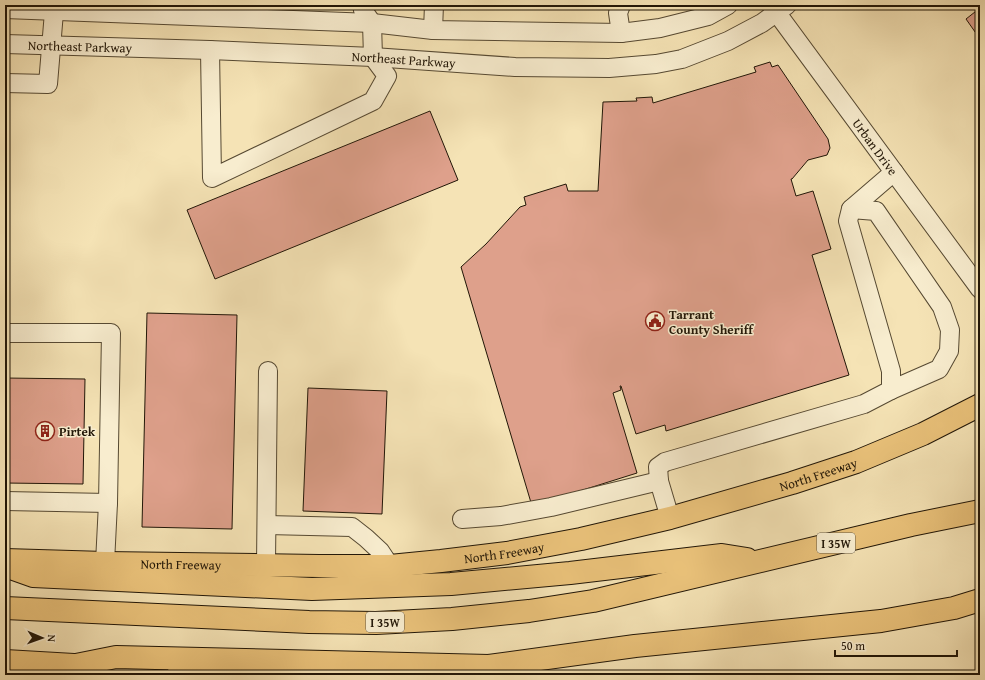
<svg xmlns="http://www.w3.org/2000/svg" width="985" height="680" viewBox="0 0 985 680" font-family="'Gentium Book Plus',serif">
<style>
.building{fill:#dea08b;stroke:#211607}
.lines{fill:none;stroke-linecap:round;stroke-linejoin:round}
.minor-casing{stroke:#564932;stroke-width:20}
.major-casing{stroke:#211607;stroke-width:24}
.highway-casing{stroke:#211607;stroke-width:24}
.minor{stroke:#f8edcf;stroke-width:18}
.major{stroke:#eac27a;stroke-width:22}
.highway{stroke:#eac27a;stroke-width:22}
.labels{text-anchor:middle;dominant-baseline:central;stroke-width:3;stroke-linejoin:round;paint-order:stroke}
.shield{fill:#f8edcf;stroke:#625643;stroke-width:1}
.shield-label{font-size:12px;font-weight:bold;fill:#211607}
.street-label{font-size:13px;fill:#211607;stroke:#f8edcf}
.poi-label{font-size:13px;font-weight:bold;fill:#211607;stroke:#f8edcf;text-anchor:start}
</style>
<rect width="100%" height="100%" fill="#f5e3b5"/>
<filter id="stains"><feTurbulence type="fractalNoise" baseFrequency=".005" numOctaves="4"/><feColorMatrix values="0 0 0 0 .2 0 0 0 0 .09 0 0 0 0 .02 0 0 0 .5 -.17"/></filter>
<radialGradient id="worn" r=".72"><stop offset=".6" stop-color="#630" stop-opacity="0"/><stop offset="1" stop-color="#630" stop-opacity=".3"/></radialGradient>
<g class="building">
<polygon points="980,8 980,39 966,19"/>
<polygon points="770,62 772,67 778,65 828,139 830,148 827,155 808,160 792,179 791,179 796,196 813,191 831,249 812,255 849,375 666,431 665,425 636,434 621,386 620,386 621,390 613,393 637,473 532,506 461,267 486,244 520,207 526,205 524,197 566,184 568,191 598,191 603,102 637,101 636,98 652,97 653,103 756,72 754,67"/>
<polygon points="430,111 458,180 215,279 187,210"/>
<polygon points="147,313 237,315 232,529 142,527"/>
<polygon points="5,378 85,379 83,484 5,483"/>
<polygon points="308,388 387,391 382,514 303,511"/>
</g>
<g class="lines">
<defs>
<g id="minor">
<path id="s1" d="M771,5L980,289"/>
<polyline points="5,9 372,23 433,30 621,33 660,28 708,16 728,5"/>
<polyline points="433,30 434,5"/>
<polyline points="621,33 618,13 621,5"/>
<path id="s2" d="M5,44L210,50L373,57L515,67L609,68L656,64L682,59L728,41L762,23L787,5"/>
<polyline points="210,50 212,178 373,101 387,76 373,57 372,23 363,10 362,5"/>
<polyline points="5,83 48,84 54,12 53,5"/>
<polyline points="851,209 876,211 942,307 950,330 949,351 939,369 891,390"/>
<polyline points="5,333 111,333 108,503 105,563"/>
<polyline points="5,501 108,503"/>
<polyline points="670,518 659,481 658,467 665,462 864,404 891,390 891,371 848,221 851,209 894,172"/>
<polyline points="462,519 501,516 551,507 659,481"/>
<polyline points="267,525 352,527 366,538 380,551 390,566"/>
<polyline points="266,564 268,371"/>
</g>
<g id="major">
<path id="s3" d="M5,560L105,563L319,566H390L441,561L507,553L581,539L670,518L792,483L856,462L923,434L980,405"/>
</g>
<g id="highway">
<polyline points="5,566 33,576 312,589 451,584 570,573 722,555 747,559"/>
<polyline points="5,608 309,622 376,623 452,619 529,611 593,601 911,525 980,511"/>
<polyline points="5,661 91,666"/>
<polyline points="76,665 116,657 489,666 635,646 881,621 954,608 980,600"/>
<polyline points="179,672 218,675"/>
</g>
</defs>
<use href="#minor" class="minor-casing"/>
<use href="#major" class="major-casing"/>
<use href="#highway" class="highway-casing"/>
<use href="#minor" class="minor"/>
<use href="#major" class="major"/>
<use href="#highway" class="highway"/>
</g>
<defs>
<symbol id="civic-ring" viewBox="-11 -11 22 22"><circle r="9.5" fill="#f8edcf" stroke="#8f2418" stroke-width="1.5"/><path d="M-.6-6.5H3V-4.5H.6V-3L4-1V1h2V6H-6V1h2V-1L-.6-3ZM-1.2 2.5V6h2.4V2.5Z" fill="#8f2418"/></symbol>
<symbol id="building-ring" viewBox="-11 -11 22 22"><circle r="9.5" fill="#f8edcf" stroke="#8f2418" stroke-width="1.5"/><path d="M-4-6H4V6H1V3H-1V6H-4ZM-2.5-4.3h1.7v1.8h-1.7ZM.8-4.3h1.7v1.8H.8ZM-2.5-1h1.7V.8h-1.7ZM.8-1h1.7V.8H.8Z" fill="#8f2418"/></symbol>
</defs>
<g fill-rule="evenodd">
<use href="#civic-ring" x="644" y="310" width="22" height="22"/>
<use href="#building-ring" x="34" y="420" width="22" height="22"/>
</g>
<g class="labels">
<g class="shield">
<rect x="817" y="533" width="38" height="20" rx="3"/>
<rect x="366" y="612" width="38" height="20" rx="3"/>
</g>
<g class="shield-label">
<text x="836" y="543">I 35W</text>
<text x="385" y="622">I 35W</text>
</g>
<g class="street-label">
<text stroke="none"><textPath href="#s2" startOffset="75">Northeast Parkway</textPath></text>
<text stroke="none"><textPath href="#s2" startOffset="399">Northeast Parkway</textPath></text>
<text stroke="none"><textPath href="#s1" startOffset="176">Urban Drive</textPath></text>
<text stroke="none"><textPath href="#s3" startOffset="824">North Freeway</textPath></text>
<text stroke="none"><textPath href="#s3" startOffset="500">North Freeway</textPath></text>
<text stroke="none"><textPath href="#s3" startOffset="176">North Freeway</textPath></text>
</g>
<g class="poi-label">
<text x="669" y="314">Tarrant<tspan x="669" dy="15">County Sheriff</tspan></text>
<text x="59" y="431">Pirtek</text>
</g>
</g>
<rect width="985" height="680" fill="none" stroke="#f5e3b5" stroke-width="20"/>
<rect x="6" y="6" width="973" height="668" fill="none" stroke="#211607" stroke-width="2"/>
<rect x="10" y="10" width="965" height="660" fill="none" stroke="#211607"/>
<g transform="translate(42 638) rotate(92)" stroke="#f8edcf" stroke-width="3" paint-order="stroke">
<path d="M0-3L7 15L0 10L-7 15Z" fill="#211607"/>
<text y="-6" font-size="11" font-weight="bold" text-anchor="middle" fill="#211607">N</text>
</g>
<path d="M835 650v6h122v-6" fill="none" stroke="#211607" stroke-width="2"/>
<text x="841" y="650" font-size="12" fill="#211607" stroke="#f8edcf" stroke-width="3" paint-order="stroke">50 m</text>
<rect width="100%" height="100%" filter="url(#stains)"/>
<rect width="100%" height="100%" fill="url(#worn)"/>
</svg>
